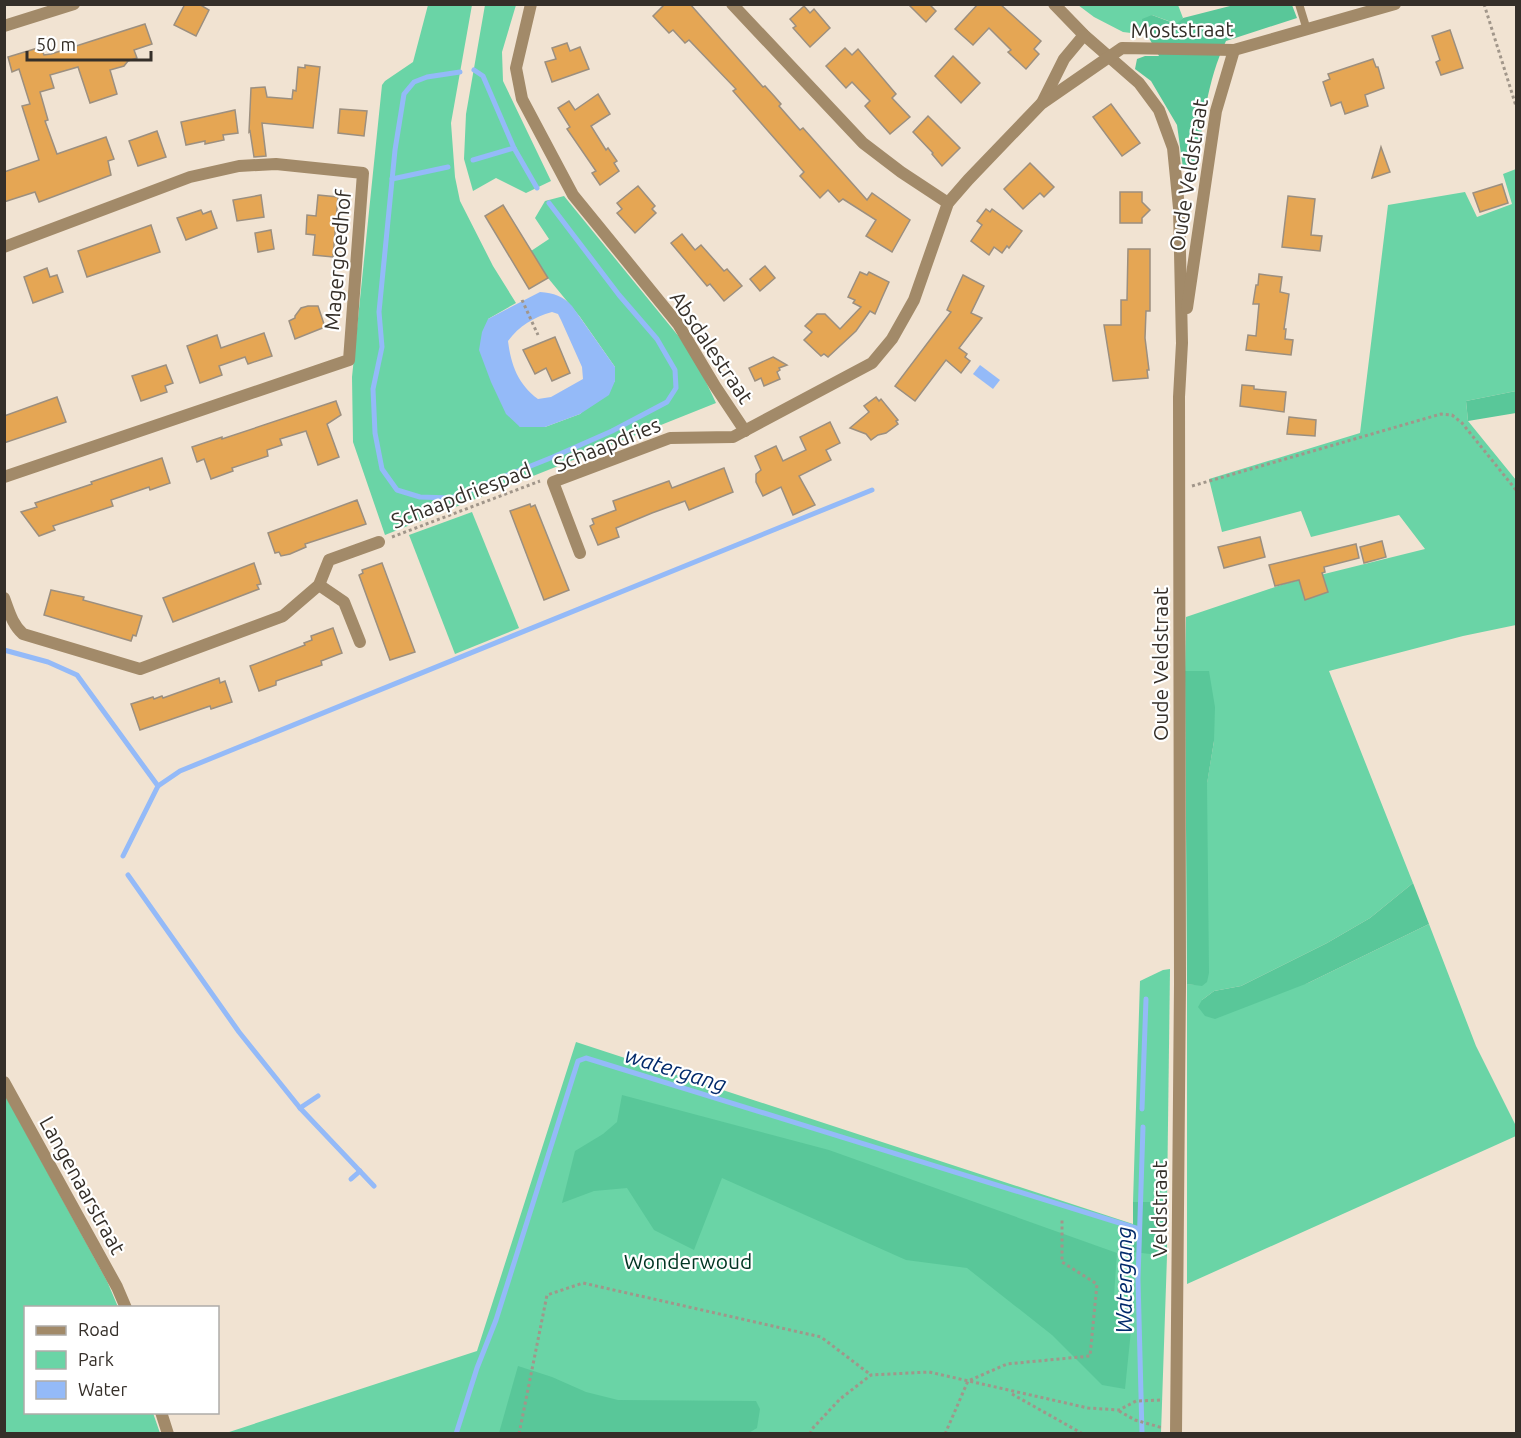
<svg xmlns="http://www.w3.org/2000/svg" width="1521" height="1438" viewBox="0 0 1521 1438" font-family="Ubuntu,sans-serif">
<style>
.green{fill:#6ad4a6}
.forest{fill:#59c799}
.water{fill:#94baf8;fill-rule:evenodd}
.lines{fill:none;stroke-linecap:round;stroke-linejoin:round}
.stream{stroke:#94baf8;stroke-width:5}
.building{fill:#e5a654;stroke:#9c8f7f;stroke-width:1.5}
.path{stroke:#a1968a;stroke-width:3;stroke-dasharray:3 3;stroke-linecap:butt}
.lane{stroke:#a28a69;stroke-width:8}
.street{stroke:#a28a69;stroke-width:12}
.labels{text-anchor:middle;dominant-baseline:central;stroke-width:4.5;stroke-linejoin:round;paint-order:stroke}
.street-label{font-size:21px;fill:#352f29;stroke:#fff}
.park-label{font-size:21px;fill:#013422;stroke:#fff}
.water-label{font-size:22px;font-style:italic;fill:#022a6b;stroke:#fff}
</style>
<rect width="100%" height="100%" fill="#f1e3d2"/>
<g class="green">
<polygon points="428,5 472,5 451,123 455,177 460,201 493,266 516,303 488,319 520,427 545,427 580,414 615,381 615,367 580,317 548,278 531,251 549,239 535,218 545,201 564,196 680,338 699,367 716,403 385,535 353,442 352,377 382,85 385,81 413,62"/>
<polygon points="485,5 516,5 502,52 503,81 551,181 526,193 496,178 473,191 464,159 466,114"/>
<polygon points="1078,5 1178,5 1183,18 1177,24 1152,15 1144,29 1147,35 1123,32 1094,17"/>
<polygon points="1516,169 1516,391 1466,401 1468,421 1516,480 1516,625 1463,636 1329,671 1413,883 1370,918 1327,943 1241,986 1214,991 1202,1000 1308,983 1429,924 1476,1046 1516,1126 1516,1136 1187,1284 1187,984 1202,985 1207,783 1214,741 1185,671 1186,617 1284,584 1425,549 1399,515 1311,537 1301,511 1222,532 1209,479 1360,433 1388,205 1465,192 1477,217 1512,204 1503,174"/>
<polygon points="472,512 519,628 455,654 409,535"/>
<polygon points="1170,969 1167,1202 1133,1202 1140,981 1163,970"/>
<polygon points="576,1042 1133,1224 1158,1255 1167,1256 1161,1433 223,1434 477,1351"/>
<polygon points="4,1093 107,1281 118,1307 26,1308 26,1412 153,1413 160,1433 5,1433"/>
</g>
<g class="forest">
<path d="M1234,5H1292L1297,18L1226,41C1207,81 1203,124 1196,168H1183L1177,125L1151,81L1135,69L1137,59L1145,56H1159L1144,29L1142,19L1152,15L1176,24L1183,18Z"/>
<polygon points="1516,391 1516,413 1468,421 1466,401"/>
<polygon points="1185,671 1209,671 1215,707 1214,741 1207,784 1209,973 1207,982 1202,986 1187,984"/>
<polygon points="1413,883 1429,924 1308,983 1215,1019 1205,1016 1198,1007 1202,1000 1214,991 1241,986 1327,943 1370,918"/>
<polygon points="622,1095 829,1150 1117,1253 1114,1296 1134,1301 1125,1389 1102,1385 1052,1335 967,1268 906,1260 722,1178 694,1250 654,1230 627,1188 594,1191 562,1203 575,1151 603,1134 617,1122"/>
<polygon points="1133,1202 1167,1202 1167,1256 1133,1252"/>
<polygon points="518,1366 552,1377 586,1392 618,1400 756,1401 760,1409 757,1428 747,1434 499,1433"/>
</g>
<g class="water">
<path d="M540,292C554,293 563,296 572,306L615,367V381L609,395L580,414L545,427H520L506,414L491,382L479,350L482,332L488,319ZM552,312L558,314L561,320L582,367L583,379L551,397L538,399C518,384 511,365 508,341C519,326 534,317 552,312Z"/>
<polygon points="980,365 1000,380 993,389 973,374"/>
</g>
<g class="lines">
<g class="stream">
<polyline points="474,70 483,76 514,148 537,188"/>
<polyline points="460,72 427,77 414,82 404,94 395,150 379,312 382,347 373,389 375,433 382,469 397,490 420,497 451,498 553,457 612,431 667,402 676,388 675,370 657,339 619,295 549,203"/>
<polyline points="473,160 514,148"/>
<polyline points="392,179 448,167"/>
<polyline points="4,650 48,662 77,675 158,786 123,856"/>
<polyline points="158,786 180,771 872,490"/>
<polyline points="128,875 239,1032 300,1108 374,1186"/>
<polyline points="300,1108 318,1096"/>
<polyline points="1142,1109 1146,999"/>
<polyline points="351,1179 360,1171"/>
<polyline points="456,1434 477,1368 496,1320 578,1061 586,1058 1139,1229"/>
<polyline points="1142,1434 1138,1279 1143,1127"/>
</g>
</g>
<g class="building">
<polygon points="185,4 199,4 209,10 196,36 174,25"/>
<polygon points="665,4 690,4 763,87 765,86 775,97 781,104 779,106 800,130 803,128 867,200 872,193 910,220 892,252 866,236 876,220 843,199 839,202 828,190 820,198 800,176 804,172 733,91 736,89 689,40 685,43 673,30 669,33 653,16"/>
<polygon points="908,4 929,4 936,11 926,22"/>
<polygon points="978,4 1000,4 1041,41 1034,49 1039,54 1026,69 1008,52 1011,50 989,28 973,45 955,29"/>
<polygon points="804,6 810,13 814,9 830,28 810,47 793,28 796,26 790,19"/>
<polygon points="145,24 152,44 134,50 137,58 128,61 124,66 110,70 117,94 90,103 78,67 50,75 54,88 40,92 48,120 45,121 57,154 106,137 114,159 108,161 111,175 39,202 35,192 4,202 4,172 39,160 22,106 30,104 19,69 12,72 8,57 41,47 44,55 51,54"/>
<polygon points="1450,30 1463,68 1441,75 1436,62 1440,60 1432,36"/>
<polygon points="567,43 570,51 580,47 589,69 552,82 545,62 556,59 552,48"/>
<polygon points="845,48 852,55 858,49 896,94 892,98 910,117 890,134 865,106 870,101 852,82 846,88 826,66"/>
<polygon points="953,56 980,83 961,103 935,76"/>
<polygon points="1373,59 1376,67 1378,67 1384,88 1365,95 1368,106 1345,114 1341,102 1331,106 1323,82 1330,79 1328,74"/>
<polygon points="305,65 320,67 313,128 262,123 266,156 254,157 250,131 249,132 251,88 265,87 267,97 292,99 293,90 296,91 298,67 305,68"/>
<polygon points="598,94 610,114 591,126 606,150 608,148 617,161 614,163 619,171 600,185 592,173 596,171 567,129 570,127 558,108 569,101 575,110"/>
<polygon points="1111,104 1140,143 1122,156 1093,117"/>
<polygon points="340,109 367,111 364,136 338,133"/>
<polygon points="235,110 238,133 223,135 224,140 205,144 205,141 186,145 181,122"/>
<polygon points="928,116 960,148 942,166 932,154 933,153 913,132"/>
<polygon points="157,131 166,157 138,166 129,141"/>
<polygon points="1381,147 1390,172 1372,178"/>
<polygon points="1030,163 1054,187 1044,197 1040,193 1023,209 1004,189"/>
<polygon points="1502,184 1508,203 1480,212 1473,193"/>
<polygon points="638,186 655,206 652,209 656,213 635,233 617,213 622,209 617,203"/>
<polygon points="1120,192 1142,192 1142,202 1150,210 1142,218 1142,223 1120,223"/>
<polygon points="261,195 264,217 237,221 233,200"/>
<polygon points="318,195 338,197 333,257 313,255 315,235 306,234 307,215 316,216"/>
<polygon points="1288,196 1315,199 1311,235 1322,236 1320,251 1282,247"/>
<polygon points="503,205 548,278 529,289 485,216"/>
<polygon points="986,209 990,212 992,209 1022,231 1009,248 1007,246 1002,253 994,247 989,255 971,241 982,225 977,221"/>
<polygon points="201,210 203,214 211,211 217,228 186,240 177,218"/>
<polygon points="151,225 160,252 87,277 78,251"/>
<polygon points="271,230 274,249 258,252 255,233"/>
<polygon points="682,234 695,250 701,245 724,271 727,269 742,286 724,301 710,284 707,286 671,243"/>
<polygon points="1128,249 1150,249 1150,311 1146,311 1145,338 1149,370 1147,370 1148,378 1113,381 1104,325 1121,325 1121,300 1127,300"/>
<polygon points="765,266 775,278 760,291 750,279"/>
<polygon points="47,268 50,277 57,275 63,292 33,303 24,277"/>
<polygon points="860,272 867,275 869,272 889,282 881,300 875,314 870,311 856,331 828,357 824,354 821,356 804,340 812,332 805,326 817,314 825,314 840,329 861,307 853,303 855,300 848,297"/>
<polygon points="1259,274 1282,277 1280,292 1289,294 1284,329 1286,329 1285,339 1293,340 1291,355 1246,350 1248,335 1256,336 1259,304 1253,304 1256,285 1258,285"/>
<polygon points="963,275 984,286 971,313 982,318 959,348 967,354 965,357 970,361 961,373 946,360 915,401 895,386 951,312 947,310"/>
<polygon points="308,306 318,306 325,327 295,339 289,321 295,318 295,316 301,308"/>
<polygon points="264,333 272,356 248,364 245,357 219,366 222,375 200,383 187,346 217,335 221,348"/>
<polygon points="555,337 570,373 552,381 546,368 535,374 523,350"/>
<polygon points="773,357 787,365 779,368 780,370 777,372 780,379 764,386 761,378 755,381 749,368"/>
<polygon points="166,365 173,383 165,386 167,392 141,401 132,376"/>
<polygon points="1242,385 1254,386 1254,389 1286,392 1284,412 1240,406"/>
<polygon points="57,397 66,422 4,443 4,416"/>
<polygon points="876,397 879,401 881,399 898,420 896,421 898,424 886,433 878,435 871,440 866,434 850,428 869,412 864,406"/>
<polygon points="336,401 341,415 327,424 339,457 318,465 306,431 280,439 282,445 267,450 268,456 232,468 233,471 211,479 204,459 197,462 192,447 222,437 222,439"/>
<polygon points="1289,417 1316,420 1315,436 1287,434"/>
<polygon points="830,422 840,443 826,450 831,460 799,476 815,505 793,515 781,487 763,496 756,482 756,474 761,470 755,456 776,446 783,461 806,450 800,437"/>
<polygon points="162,458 170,483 150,490 149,487 111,500 113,506 53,526 55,530 39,536 21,512 37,507 35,503 92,484 91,482"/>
<polygon points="724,468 733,492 689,510 685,501 652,513 616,528 619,537 598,545 590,526 594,524 592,519 616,510 613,501 669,481 672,488"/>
<polygon points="357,500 366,524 305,544 306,547 290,554 281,556 279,552 275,553 268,533"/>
<polygon points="530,504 531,507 535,505 569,590 544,600 510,511"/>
<polygon points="1260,537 1265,557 1224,568 1218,547"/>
<polygon points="1382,541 1386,557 1364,563 1360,547"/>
<polygon points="1356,544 1359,558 1324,567 1325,572 1322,573 1328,592 1305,600 1299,580 1275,586 1269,565"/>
<polygon points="254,563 261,584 257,585 259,589 173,622 163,598"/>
<polygon points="382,563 415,652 390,660 359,575 363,573 362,570"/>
<polygon points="51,590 84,597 83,600 142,616 136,636 133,635 131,641 44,615"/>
<polygon points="333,628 342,653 321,661 322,665 276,681 276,685 259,691 250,666 305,645 304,643 312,640 311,636"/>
<polygon points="219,678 220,683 225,681 232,702 211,709 210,706 140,730 131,704 153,697 154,699 162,696 163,698"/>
</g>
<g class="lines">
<g class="path">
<polyline points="1484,4 1516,106"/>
<polyline points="522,300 538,335"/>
<polyline points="1192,486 1441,414 1452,415 1462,423 1516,490"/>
<polyline points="392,537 540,481"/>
<polyline points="1012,1394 1083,1434"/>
<polyline points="1119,1411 1135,1420 1163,1428"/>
<polyline points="519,1434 547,1295 583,1283 821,1337 871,1375"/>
<polyline points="810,1434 812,1429 840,1399 871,1375 929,1372 1088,1408 1119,1410 1136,1401 1163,1400"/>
<polyline points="945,1434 968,1381 1007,1364 1090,1356 1097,1284 1062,1262 1062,1219"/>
</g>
<polyline class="lane" points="1299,4 1307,30"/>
<g class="street">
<polyline points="531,4 516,68 522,99 573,195 678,324 715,386 745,431"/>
<polyline points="732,4 863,143 901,172 948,203"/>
<polyline points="1054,4 1084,35 1139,83 1159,110 1173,148 1179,208 1182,343 1179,397 1180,984 1176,1434"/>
<polyline points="4,26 74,4"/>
<polyline points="1042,103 1064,59 1084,35"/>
<polyline points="4,247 190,177 239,166 276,164 363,173 349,360 4,477"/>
<polyline points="1187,308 1216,111 1234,50"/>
<polyline points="580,553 553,482 670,438 733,437 872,363 892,339 914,300 948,203 968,180 1041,104 1122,48 1234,50 1395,4"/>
<polyline points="319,585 344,602 360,642"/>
<path d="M4,598C9,611 12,624 23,634L140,669L283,616L319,585L329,560L379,542"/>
<polyline points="4,1082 117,1287 126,1308"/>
<polyline points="161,1412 168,1434"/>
</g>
</g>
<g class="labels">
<g class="street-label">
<text transform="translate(1182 29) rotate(-1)">Moststraat</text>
<text transform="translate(1188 175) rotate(-81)">Oude Veldstraat</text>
<text transform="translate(337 260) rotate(-85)">Magergoedhof</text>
<text transform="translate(712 347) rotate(56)">Absdalestraat</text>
<text transform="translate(607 444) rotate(-22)">Schaapdries</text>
<text transform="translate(461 495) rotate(-21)">Schaapdriespad</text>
<text transform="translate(1160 664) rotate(-90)">Oude Veldstraat</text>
<text transform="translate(83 1185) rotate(61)">Langenaarstraat</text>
<text transform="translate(1159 1209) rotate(-90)">Veldstraat</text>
</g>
<g class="park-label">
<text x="688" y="1261">Wonderwoud</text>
</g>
<g class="water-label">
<text transform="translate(676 1069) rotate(17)">watergang</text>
<text transform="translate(1123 1280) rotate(-90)">Watergang</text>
</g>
</g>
<rect width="1521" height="1438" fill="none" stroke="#352f29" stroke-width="12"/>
<rect x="24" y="1306" width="195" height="108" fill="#ffffff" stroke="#aeaca9" stroke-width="1.5"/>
<rect x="36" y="1326" width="30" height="9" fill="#a28a69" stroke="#aeaca9" stroke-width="1.5"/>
<text x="78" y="1336" font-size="18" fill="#352f29">Road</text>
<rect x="36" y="1351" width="30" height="18" fill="#6ad4a6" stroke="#aeaca9" stroke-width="1.5"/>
<text x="78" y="1366" font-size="18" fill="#352f29">Park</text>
<rect x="36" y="1381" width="30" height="18" fill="#94baf8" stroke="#aeaca9" stroke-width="1.5"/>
<text x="78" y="1396" font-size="18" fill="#352f29">Water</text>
<path d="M27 51v9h124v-9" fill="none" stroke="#352f29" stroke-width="3"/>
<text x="36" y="51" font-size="18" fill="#352f29" stroke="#ffffff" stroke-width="4.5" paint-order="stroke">50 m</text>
</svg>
